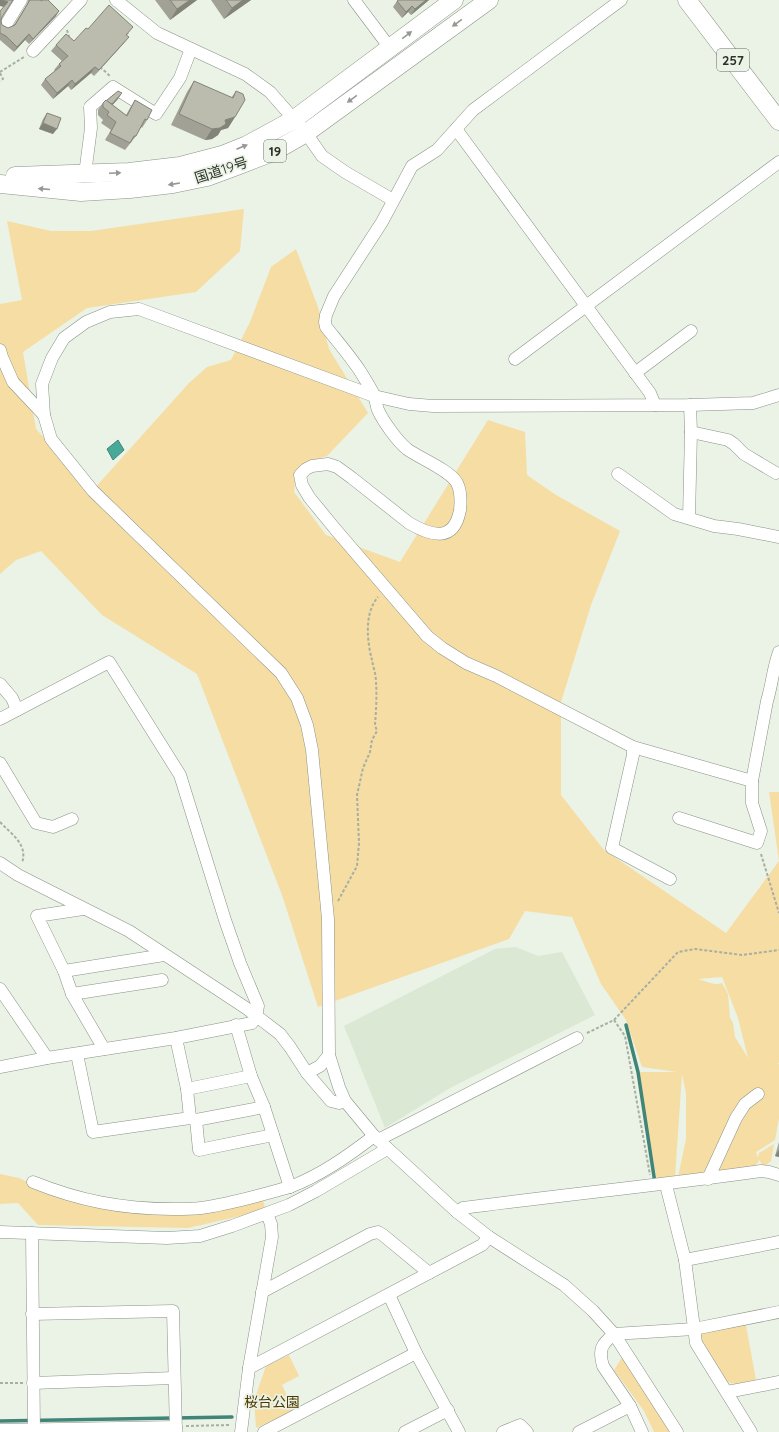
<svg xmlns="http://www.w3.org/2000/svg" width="779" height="1432" viewBox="0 0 779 1432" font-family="Quicksand,'Noto Sans JP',sans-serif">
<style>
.built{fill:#dbe8d3}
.green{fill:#f6dda4;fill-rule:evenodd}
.water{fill:#49a999;stroke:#408578}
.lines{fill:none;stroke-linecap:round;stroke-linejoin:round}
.stream{stroke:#408578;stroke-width:3.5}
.minor-casing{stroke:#8a9286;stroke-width:13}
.highway-casing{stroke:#8a9286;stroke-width:19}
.path{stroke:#a7aea3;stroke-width:2;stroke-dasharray:3 2;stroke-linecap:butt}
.minor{stroke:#fff;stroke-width:12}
.highway{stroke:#fff;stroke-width:18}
.wall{fill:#a1a295}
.shaded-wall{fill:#838479}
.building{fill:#bbbcad;stroke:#838479}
.oneway{fill:#969894}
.labels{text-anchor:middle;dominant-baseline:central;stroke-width:3.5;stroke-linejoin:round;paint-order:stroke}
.shield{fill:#eaf3e5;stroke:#656a62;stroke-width:1}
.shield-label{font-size:13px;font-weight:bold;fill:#2c302a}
.street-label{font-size:14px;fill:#2c302a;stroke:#eaf3e5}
.park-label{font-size:14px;fill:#4d3800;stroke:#eaf3e5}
</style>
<rect width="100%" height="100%" fill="#eaf3e5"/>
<polygon class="built" points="516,947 538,956 562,952 595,1015 450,1088 385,1128 344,1026 495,949"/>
<g class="green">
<path d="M244,209L240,251L196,292L87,308L23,352L36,429L93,490L189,383L207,367L231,360L250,322L271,267L296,249L318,307L329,349L368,413L327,456L307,462L296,472L294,492L326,535L400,562L488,420L525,432L527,475L556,495L620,531L591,605L561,702V795L604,850L726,933L779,861L769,792H779V1063H777L779,1064V1118L775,1140L756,1152L758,1158L759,1153L774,1144L771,1161L764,1167L759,1160L756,1166L678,1177L686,1139V1093L682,1074L675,1177L657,1181L638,1072H677L642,1067L626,1020L601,984L572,917L525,911L509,939L318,1007L282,895L197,674L102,615L41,551L16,560L0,574V304L22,300L7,221L51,231H91ZM722,977L738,1018L748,1058L735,1037L733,1023L730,1018L728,994L722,983C714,986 706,981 698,979Z"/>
<polygon points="0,1174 19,1178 59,1197 115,1209 263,1199 265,1208 249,1214 188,1228 38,1225 18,1203 0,1204"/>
<polygon points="745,1320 756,1380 735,1384 727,1382 699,1336 705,1329"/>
<polygon points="289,1355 299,1376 282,1385 294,1410 256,1428 254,1401 266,1366"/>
<polygon points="623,1356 672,1432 654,1432 644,1411 614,1370"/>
</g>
<polygon class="water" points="118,440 124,450 113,460 107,449"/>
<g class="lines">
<g class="stream">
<polyline points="626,1025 638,1072 655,1183"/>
<polyline points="0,1421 232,1417"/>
</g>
<defs>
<g id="minor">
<polyline points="116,0 157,33 245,74 270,92 306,133 322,156 345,172 393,200"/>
<polyline points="354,0 390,48"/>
<path d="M621,0L473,110L437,150L412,166L382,222L334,296L326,315L325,322L326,327C338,342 350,356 360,371C365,379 370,387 374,395C376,400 376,405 378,410C383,421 397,441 407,449C419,458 450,470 457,483C461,491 461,501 460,510C454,543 431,536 409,523L352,478L337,467L328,464L312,466L306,469L300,475L302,485L309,497L336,530L427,636L442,648L466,663L496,676L633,747L752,781"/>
<polyline points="5,26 21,0"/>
<polyline points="33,51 81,0"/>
<polyline points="456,129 650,393 655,405"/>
<polyline points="85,174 91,128 90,107 113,87 156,114 180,78 191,49"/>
<polyline points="0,350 2,357 13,382 44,415"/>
<polyline points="515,359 779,162"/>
<polyline points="635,373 691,331"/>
<polyline points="691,432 728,440 734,444 744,454 776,473"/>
<polyline points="618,474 674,514 714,526 738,529 779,537"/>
<polyline points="689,518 691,432 690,405"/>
<polyline points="0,684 12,698 17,710"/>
<polyline points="0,719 109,662 180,775 225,920 240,963 258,1006 256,1017 252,1023 176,1038 47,1058 0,1067"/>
<polyline points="633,747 633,755 612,848 670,879"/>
<polyline points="0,763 36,823 53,827 72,819"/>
<path d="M679,818L757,843L761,831L752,803V781L767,701C772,685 773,668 779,652"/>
<polyline points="0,863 18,875 129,931 246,1008 280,1034 290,1047 307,1073 331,1101 339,1103 345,1101"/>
<polyline points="83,909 37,916 64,971 72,994 104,1049"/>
<polyline points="64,971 164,955"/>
<polyline points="0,989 47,1058"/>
<polyline points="72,994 162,980"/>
<path d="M236,1025L251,1076L264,1107L290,1187C321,1175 348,1156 374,1136"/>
<polyline points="176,1038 187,1089 190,1118 196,1120 199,1150 273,1135"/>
<polyline points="77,1054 93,1132 190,1118"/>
<polyline points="307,1073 320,1066 329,1055"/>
<polyline points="187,1089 251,1076"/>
<polyline points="196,1120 264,1107"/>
<polyline points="378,1140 577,1038"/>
<polyline points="708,1179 736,1118 745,1104 758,1094"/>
<path d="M33,1182C80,1201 123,1209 173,1209C182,1209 192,1209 201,1208C231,1204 261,1195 290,1187"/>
<polyline points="666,1185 685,1260 696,1343 751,1432"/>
<path d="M457,1212L463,1208C562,1195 662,1185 761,1171L769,1172L779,1175"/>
<polyline points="0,1232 167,1238 200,1236 232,1226 289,1205 316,1191 387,1149"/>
<polyline points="32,1233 34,1432"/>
<polyline points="685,1260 779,1242"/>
<polyline points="262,1292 370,1234 378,1232 383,1235 429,1273"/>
<polyline points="389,1295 416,1353 459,1432"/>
<polyline points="32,1314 173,1311 176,1432"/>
<polyline points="249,1368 482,1245 489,1237"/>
<polyline points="33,1383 174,1378"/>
<polyline points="727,1392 779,1382"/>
<polyline points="0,1430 176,1427"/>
<polyline points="241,1432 249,1368 272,1237 271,1224 267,1214"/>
<polyline points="264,1432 416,1353"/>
<polyline points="405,1432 448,1410"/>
<polyline points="503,1432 520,1425 527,1432"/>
<polyline points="579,1432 630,1406"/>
<path d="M642,1432L630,1406L603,1366C598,1349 602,1344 614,1334L694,1329L779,1312"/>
<polyline points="677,1432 614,1334 593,1311 564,1285 489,1237 457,1212 374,1136 345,1101 339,1087 329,1055 328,919 312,750 307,725 297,698 281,673 93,491 51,439 44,415 42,384 52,358 64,338 86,322 110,312 139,309 374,396 409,404 433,406 690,405 753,403 779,395"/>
</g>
<g id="highway">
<polyline points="687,0 779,121"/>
<polyline points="15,176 129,172 180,166 222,155 247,145 293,120 454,0"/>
<polyline points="0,184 81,192 130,189 173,184 207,177 242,164 273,152 306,133 489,0"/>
</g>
</defs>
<use href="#minor" class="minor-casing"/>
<use href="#highway" class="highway-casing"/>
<g class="path">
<polyline points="67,30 69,37 72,40"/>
<polyline points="100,67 110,76"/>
<polyline points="0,72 24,57"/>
<polyline points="0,73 3,79 0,81"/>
<path d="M0,822C12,835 28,844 22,863"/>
<polyline points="761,854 779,913"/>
<path d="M338,901L357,866L359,843L357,795L363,768L370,752L372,740L377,731L375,725C376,711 377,696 376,682C376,674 373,667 372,660C367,641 364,613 378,597"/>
<polyline points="614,1020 625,1036 650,1175"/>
<polyline points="587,1033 614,1020 678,952 695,949 742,955 779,950"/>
<polyline points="0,1383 23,1383"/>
<polyline points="186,1426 230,1425"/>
</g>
<use href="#minor" class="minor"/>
<use href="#highway" class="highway"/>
</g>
<g class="wall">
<polygon points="13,0 2,17 1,21 2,25 8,28 14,25 27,4 28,0 40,0 56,16 29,44 25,40 14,52 0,40 0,11 4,7"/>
<polygon points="155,0 197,0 170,20"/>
<polygon points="211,0 251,0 224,19"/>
<polygon points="429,0 411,15 408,12 402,18 393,7 397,1"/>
<polygon points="88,29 129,33 127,35 124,43 94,76 91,73 71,90 68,86 53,99 41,85 45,79 55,71 54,70 59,64 62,61 51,51 56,45 74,41"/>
<polygon points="194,81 231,98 236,91 235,117 228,128 221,130 218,135 212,139 205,140 171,125 187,92"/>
<polygon points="118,99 112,105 126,115 130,108 135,100 147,120 142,128 141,127 136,136 125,150 105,140 111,130 101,123 103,120 98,115 98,110 103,103"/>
<polygon points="47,113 53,134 39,129 43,119"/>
<polygon points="779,1142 779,1157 775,1156"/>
</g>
<g class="shaded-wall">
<polygon points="0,0 2,0 8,2 4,7 0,6"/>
<polygon points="190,0 197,0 170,20 177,9"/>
<polygon points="243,0 251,0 224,19 232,8"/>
<polygon points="426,0 429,0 411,15 415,9"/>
<polygon points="412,6 408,12 402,18 406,12"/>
<polygon points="59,11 56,16 29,44 33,39"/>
<polygon points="29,34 25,40 14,52 17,47"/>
<polygon points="129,37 124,43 94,76 99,70"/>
<polygon points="95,67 91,73 71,90 75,84"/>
<polygon points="72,80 68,86 53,99 57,93"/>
<polygon points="122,93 118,99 107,111 110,106"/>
<polygon points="235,117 228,128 221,130 218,135 212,139 205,140 212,129 225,120"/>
<polygon points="43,123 57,129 53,134 39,129"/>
<polygon points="779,1150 779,1157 775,1156"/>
</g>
<g class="building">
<polygon points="2,0 13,0 2,17 1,21 2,25 8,28 15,25 30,0 40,0 42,1 42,0 48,0 59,11 33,39 29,34 17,47 6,36 0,33 0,11 8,2"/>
<polygon points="170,0 190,0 177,9"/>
<polygon points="226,0 243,0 232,8"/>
<polygon points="399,0 426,0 415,9 412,6 406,12 397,1"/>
<polygon points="109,5 133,27 126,35 129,37 99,70 95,67 75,84 72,80 57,93 45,79 61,66 59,64 68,56 56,45 66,34 74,41 86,28 88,29"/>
<polygon points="194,81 233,98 236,91 243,94 245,100 235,117 225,120 226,124 220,128 212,129 179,114"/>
<polygon points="118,91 122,93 112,104 106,101"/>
<polygon points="106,100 127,116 135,100 152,110 147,120 145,119 136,136 134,136 130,143 110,133 116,122 107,115 109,112 103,107 103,103"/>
<polygon points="47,113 61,118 57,129 43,123"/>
</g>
<defs><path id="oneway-solid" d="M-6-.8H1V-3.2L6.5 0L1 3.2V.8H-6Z"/></defs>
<g class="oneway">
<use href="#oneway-solid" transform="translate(457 23) rotate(144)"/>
<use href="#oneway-solid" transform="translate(407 35) rotate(-37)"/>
<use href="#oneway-solid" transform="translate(352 99) rotate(144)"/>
<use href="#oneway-solid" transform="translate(242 147) rotate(-23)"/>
<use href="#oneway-solid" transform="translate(115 173) rotate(-3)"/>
<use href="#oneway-solid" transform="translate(174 184) rotate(171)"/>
<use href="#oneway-solid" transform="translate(44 189) rotate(-175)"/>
</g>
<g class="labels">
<g class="shield">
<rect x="717" y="49" width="32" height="22" rx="3"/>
<rect x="264" y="140" width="22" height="22" rx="3"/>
</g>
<g class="shield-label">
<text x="733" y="60">257</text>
<text x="275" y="151">19</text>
</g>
<g class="street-label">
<text transform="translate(221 170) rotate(-18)">国道19号</text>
</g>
<g class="park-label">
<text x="272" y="1402">桜台公園</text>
</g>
</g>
</svg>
